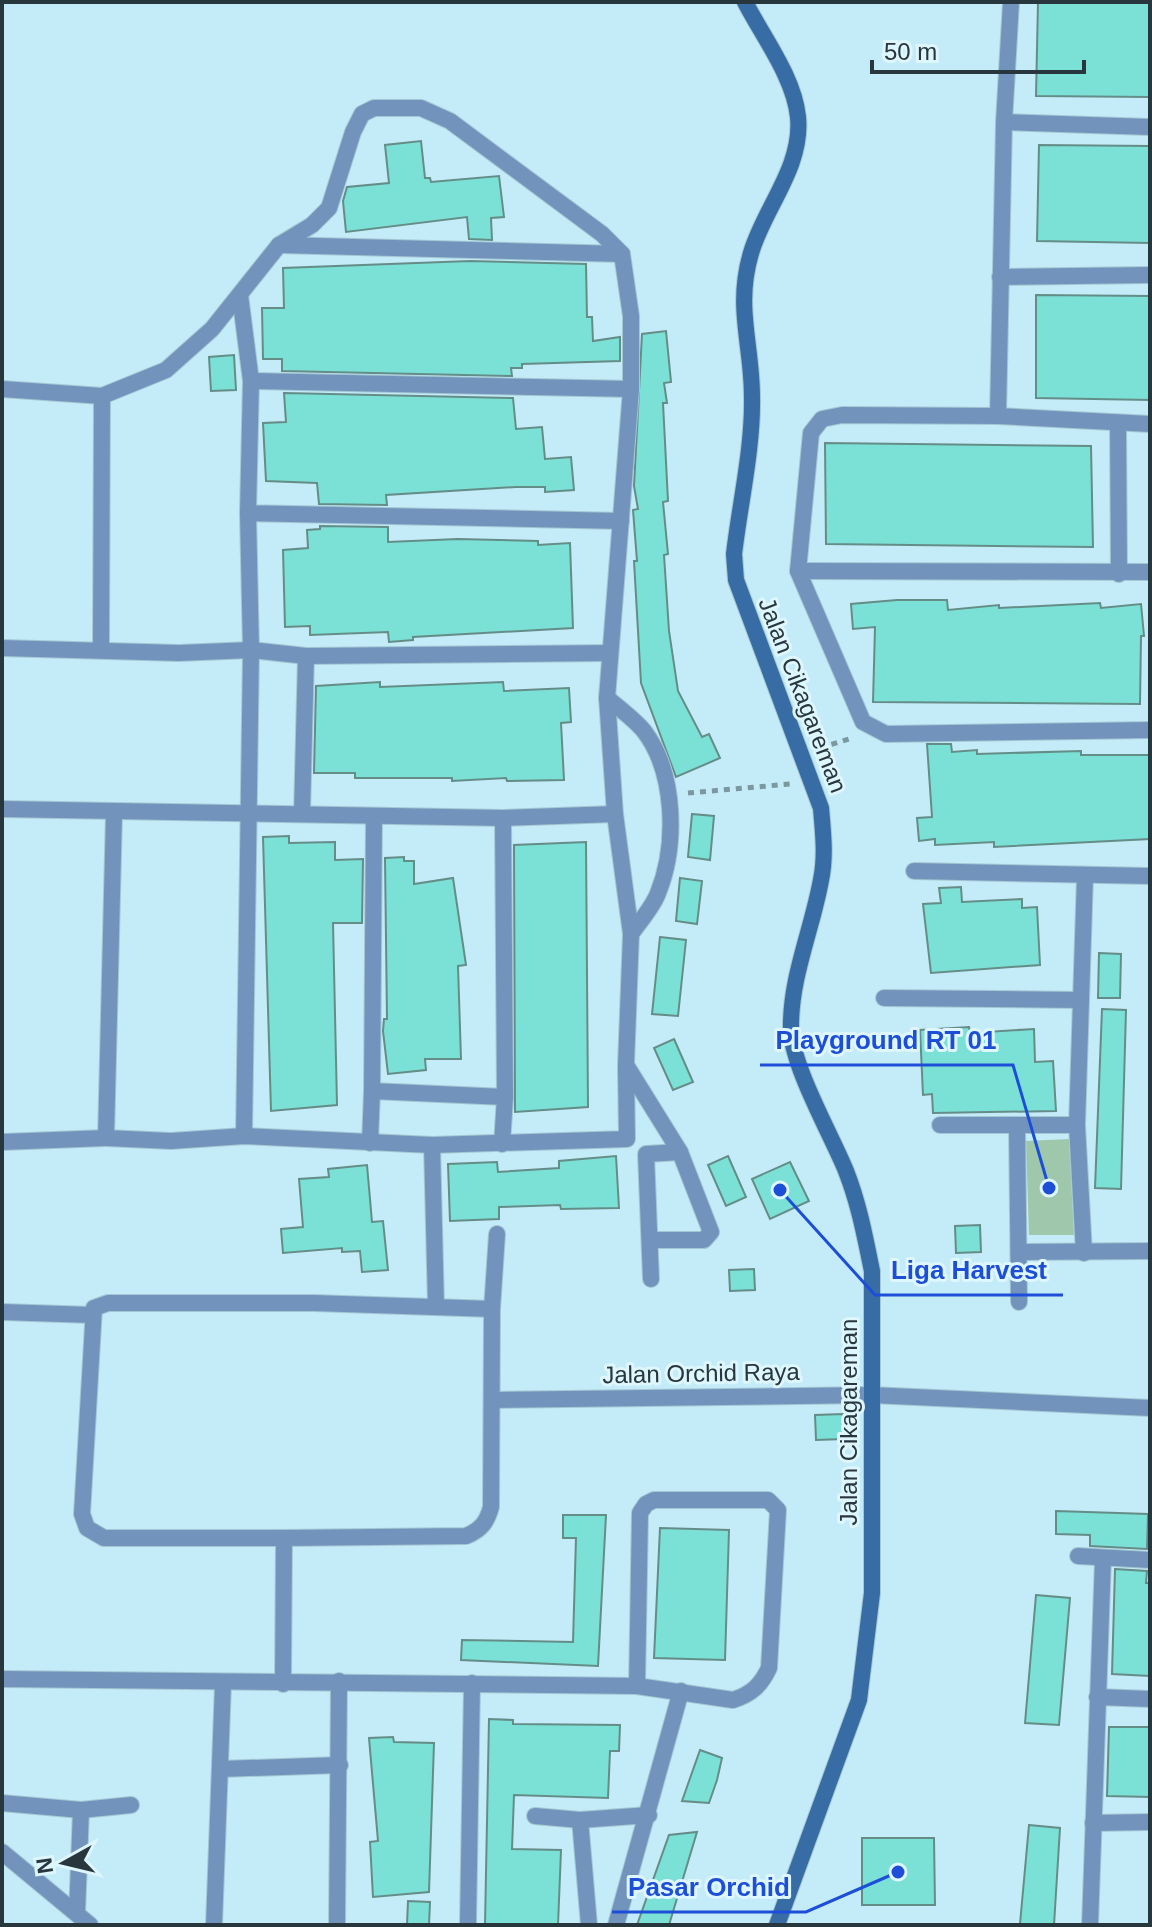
<svg xmlns="http://www.w3.org/2000/svg" width="1152" height="1927" viewBox="0 0 1152 1927" font-family="Helvetica,sans-serif">
<style>
.green{fill:#9fc7ab}
.building{fill:#7be1d7;stroke:#658d88;stroke-width:2}
.lines{fill:none;stroke-linecap:round;stroke-linejoin:round}
.street-casing{stroke:#a5c7d3;stroke-width:18}
.secondary-casing{stroke:#a5c7d3;stroke-width:18}
.path{stroke:#7b97a0;stroke-width:5;stroke-dasharray:6 6;stroke-linecap:butt}
.street{stroke:#7294bc;stroke-width:16}
.secondary{stroke:#386ca5;stroke-width:16}
.labels{text-anchor:middle;dominant-baseline:central;stroke-width:6;stroke-linejoin:round;paint-order:stroke}
.street-label{font-size:24px;fill:#28373d;stroke:#def6fe}
.leader{fill:none;stroke:#1d4ed8;stroke-width:3}
.callout-dot{fill:#1d4ed8;stroke:#def6fe;stroke-width:3}
.callout-label{font-size:26px;text-anchor:middle;font-weight:bold;fill:#1d4ed8;stroke:#def6fe;stroke-width:6;stroke-linejoin:round;paint-order:stroke}
</style>
<rect width="100%" height="100%" fill="#c4ebf8"/>
<polygon class="green" points="1069,1139 1074,1235 1029,1235 1026,1141"/>
<g class="building">
<polygon points="1038,2 1150,2 1150,97 1036,96"/>
<polygon points="421,141 425,178 430,178 431,182 499,176 504,217 491,218 492,240 469,239 467,217 346,232 343,201 347,187 389,183 385,145"/>
<polygon points="1039,145 1150,146 1150,243 1037,241"/>
<polygon points="470,261 586,264 587,317 592,317 593,341 620,337 620,361 522,364 522,368 511,368 512,376 282,371 282,359 263,359 262,308 284,308 283,268"/>
<polygon points="1036,295 1150,296 1150,400 1036,398"/>
<polygon points="666,331 671,382 664,383 667,403 663,403 668,501 663,502 668,554 664,555 669,631 678,691 702,737 709,734 720,758 676,777 641,683 634,561 637,561 633,510 638,509 634,486 642,334"/>
<polygon points="234,355 236,390 211,391 209,357"/>
<polygon points="284,393 513,398 516,429 542,427 545,459 571,457 574,490 545,492 545,487 516,487 386,495 387,505 319,504 317,483 266,481 263,423 286,422"/>
<polygon points="825,443 1091,446 1093,547 826,544"/>
<polygon points="320,526 388,527 388,542 458,539 538,541 538,545 570,543 573,628 413,637 413,640 389,642 388,632 310,635 310,626 285,627 283,550 308,548 307,530 320,529"/>
<polygon points="897,600 947,600 948,610 999,605 999,608 1100,603 1101,608 1141,604 1144,636 1141,636 1140,704 873,702 875,627 853,629 851,604"/>
<polygon points="380,682 380,687 503,682 504,691 569,688 571,722 561,723 564,780 507,781 506,778 452,781 452,778 355,778 355,773 314,773 316,686"/>
<polygon points="927,744 951,744 952,752 977,750 977,754 1081,751 1081,755 1150,755 1150,839 994,847 994,842 935,845 935,839 919,841 917,818 932,817"/>
<polygon points="692,814 714,816 710,860 688,857"/>
<polygon points="289,836 289,843 335,842 335,860 363,859 362,923 333,923 337,1105 271,1111 263,837"/>
<polygon points="586,842 588,1107 515,1112 514,845"/>
<polygon points="404,857 404,861 414,861 414,884 453,878 466,965 458,966 461,1059 425,1059 426,1070 388,1074 383,1031 384,1019 387,1019 385,858"/>
<polygon points="680,878 702,881 697,924 676,921"/>
<polygon points="961,887 962,902 1022,899 1022,908 1037,907 1040,965 931,973 923,904 941,903 939,888"/>
<polygon points="660,937 686,940 678,1016 652,1014"/>
<polygon points="1099,953 1121,954 1120,998 1098,998"/>
<polygon points="1102,1009 1126,1010 1121,1189 1095,1188"/>
<polygon points="969,1027 970,1033 1034,1029 1035,1062 1053,1061 1056,1111 933,1113 932,1094 923,1095 920,1030"/>
<polygon points="674,1039 693,1082 673,1090 654,1048"/>
<polygon points="616,1156 619,1208 561,1209 560,1205 499,1207 499,1219 450,1221 448,1164 497,1162 498,1172 559,1168 559,1161"/>
<polygon points="728,1156 746,1197 726,1206 708,1165"/>
<polygon points="790,1162 809,1201 770,1219 752,1179"/>
<polygon points="367,1165 372,1222 383,1221 388,1270 362,1272 360,1251 342,1252 342,1248 283,1253 281,1229 303,1227 299,1179 329,1177 328,1169"/>
<polygon points="980,1225 981,1252 956,1253 955,1226"/>
<polygon points="754,1269 755,1290 730,1291 729,1270"/>
<polygon points="843,1414 844,1439 816,1440 815,1415"/>
<polygon points="1056,1511 1148,1514 1147,1549 1090,1546 1090,1535 1056,1534"/>
<polygon points="563,1515 606,1515 598,1666 461,1660 462,1640 573,1642 576,1538 563,1538"/>
<polygon points="660,1528 729,1530 725,1660 654,1658"/>
<polygon points="1115,1569 1147,1571 1146,1583 1150,1583 1150,1676 1112,1674"/>
<polygon points="1036,1595 1070,1598 1059,1725 1025,1723"/>
<polygon points="489,1719 513,1720 513,1724 620,1725 619,1751 610,1751 608,1798 514,1795 512,1849 561,1850 558,1925 485,1925"/>
<polygon points="1109,1727 1150,1727 1150,1797 1107,1796"/>
<polygon points="393,1737 394,1742 434,1743 429,1892 373,1897 370,1842 378,1841 369,1738"/>
<polygon points="700,1750 722,1758 717,1780 709,1803 682,1801"/>
<polygon points="1029,1825 1060,1828 1054,1925 1020,1924"/>
<polygon points="697,1832 669,1925 637,1925 669,1835"/>
<polygon points="862,1838 934,1838 935,1905 862,1905"/>
<polygon points="408,1901 430,1902 429,1925 407,1925"/>
</g>
<g class="lines">
<defs>
<g id="street">
<polyline points="1011,2 1004,122 998,416 1150,424"/>
<polyline points="1004,122 1150,127"/>
<polyline points="279,245 622,254"/>
<polyline points="1000,277 1150,275"/>
<polyline points="240,295 251,381 248,513 621,521"/>
<polyline points="251,381 631,389"/>
<polyline points="2,389 102,396 101,650"/>
<polyline points="102,396 166,370 212,329 279,245 312,225 329,208 353,132 362,114 374,108 421,108 450,121 602,234 622,254 631,316 631,389 607,698 615,814 631,934 626,1065 680,1152 711,1232 704,1240 651,1240"/>
<polyline points="998,416 842,415 822,419 811,433 798,571 863,722 886,734 1150,730"/>
<polyline points="1118,424 1119,574"/>
<polyline points="798,571 1150,572"/>
<polyline points="2,648 179,653 251,650 306,656 609,653"/>
<path d="M607,698C619,708 634,719 644,731C676,773 677,846 658,893C653,907 640,921 631,934"/>
<polyline points="2,809 503,818 615,814"/>
<polyline points="114,813 106,1138 171,1141 244,1136 432,1145 436,1306"/>
<polyline points="302,814 306,656"/>
<polyline points="503,818 505,1097"/>
<polyline points="914,871 1150,876"/>
<polyline points="884,998 1079,1000"/>
<polyline points="372,1091 374,816"/>
<polyline points="940,1125 1077,1125"/>
<polyline points="1017,1126 1019,1302"/>
<polyline points="244,1136 251,650 248,513"/>
<polyline points="2,1142 106,1138"/>
<polyline points="370,1143 372,1091 505,1097 502,1144"/>
<polyline points="432,1145 627,1139 626,1068"/>
<polyline points="1020,1252 1150,1251"/>
<polyline points="1084,1253 1077,1125 1085,876"/>
<polyline points="651,1279 646,1154 680,1152"/>
<polyline points="2,1312 92,1315"/>
<polyline points="492,1400 871,1395 1150,1408"/>
<polyline points="284,1538 104,1538 87,1528 82,1514 94,1308 108,1303 314,1303 492,1309"/>
<polyline points="1078,1556 1150,1560"/>
<path d="M2,1679L637,1686L733,1700C752,1694 761,1685 769,1668L778,1510L768,1500H654L646,1504L640,1513L637,1686"/>
<path d="M283,1684L284,1538L466,1536C481,1530 487,1522 491,1507L492,1309L497,1234"/>
<polyline points="1097,1697 1150,1699"/>
<polyline points="221,1769 340,1765"/>
<polyline points="2,1803 81,1810 131,1805"/>
<polyline points="535,1816 580,1820 649,1815"/>
<polyline points="580,1820 589,1925"/>
<polyline points="1093,1823 1150,1822"/>
<polyline points="2,1852 90,1925"/>
<polyline points="77,1914 81,1810"/>
<polyline points="214,1925 223,1684"/>
<polyline points="337,1925 339,1681"/>
<polyline points="468,1925 472,1683"/>
<polyline points="616,1925 681,1691"/>
<polyline points="1090,1925 1103,1559"/>
</g>
<path id="secondary" d="M745,2C763,37 794,77 798,117C803,167 764,208 751,253C735,307 752,344 752,397C753,448 740,503 734,554L736,580L821,808C823,832 826,856 821,880C812,930 790,978 791,1029C792,1067 831,1134 846,1171C859,1204 865,1237 872,1271V1593L859,1700L777,1925"/>
</defs>
<use href="#street" class="street-casing"/>
<use href="#secondary" class="secondary-casing"/>
<g class="path">
<polyline points="820,748 852,738"/>
<polyline points="688,793 790,784"/>
</g>
<use href="#street" class="street"/>
<use href="#secondary" class="secondary"/>
</g>
<g class="labels">
<g class="street-label">
<text transform="translate(803 695) rotate(69)">Jalan Cikagareman</text>
<text transform="translate(701 1373) rotate(-1)">Jalan Orchid Raya</text>
<text transform="translate(848 1422) rotate(-90)">Jalan Cikagareman</text>
</g>
</g>
<path class="leader" d="M1049 1188L1013 1065H760M780 1190L875 1295H1063M898 1872L806 1912H612"/>
<g class="callout-dot">
<circle cx="1049" cy="1188" r="8"/>
<circle cx="780" cy="1190" r="8"/>
<circle cx="898" cy="1872" r="8"/>
</g>
<g class="callout-label">
<text x="886" y="1049">Playground RT 01</text>
<text x="969" y="1279">Liga Harvest</text>
<text x="709" y="1896">Pasar Orchid</text>
</g>
<rect width="1152" height="1927" fill="none" stroke="#28373d" stroke-width="8"/>
<g transform="translate(64 1863) rotate(262)" stroke="#def6fe" stroke-width="6" paint-order="stroke">
<path d="M0-6L14 30L0 20L-14 30Z" fill="#28373d"/>
<text y="-12" font-size="22" font-weight="bold" text-anchor="middle" fill="#28373d">N</text>
</g>
<path d="M872 60v12h212v-12" fill="none" stroke="#28373d" stroke-width="4"/>
<text x="884" y="60" font-size="24" fill="#28373d" stroke="#def6fe" stroke-width="6" paint-order="stroke">50 m</text>
</svg>
